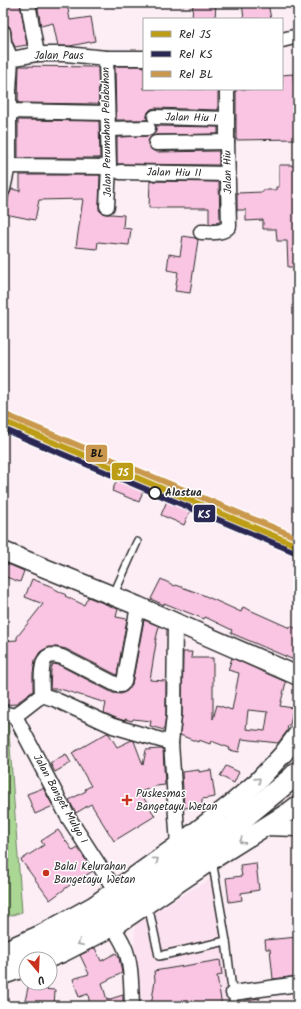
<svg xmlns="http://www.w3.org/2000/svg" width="301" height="1009" viewBox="0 0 301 1009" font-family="Kalam,sans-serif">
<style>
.built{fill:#fce2f0}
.green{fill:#abd795;stroke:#6b8160}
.building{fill:#f9c5e2;stroke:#2b2b2b;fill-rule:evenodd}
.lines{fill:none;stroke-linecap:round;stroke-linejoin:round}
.service-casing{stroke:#2b2b2b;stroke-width:10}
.minor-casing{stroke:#2b2b2b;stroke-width:17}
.tertiary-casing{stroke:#2b2b2b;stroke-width:21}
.secondary-casing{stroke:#2b2b2b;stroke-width:24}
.service{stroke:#fff;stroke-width:7}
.minor{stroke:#fff;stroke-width:14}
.tertiary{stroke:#fff;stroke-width:18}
.secondary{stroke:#fff;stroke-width:21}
.rail-1-casing{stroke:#fff;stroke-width:9}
.rail-2-casing{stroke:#fff;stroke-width:9}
.rail-3-casing{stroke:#fff;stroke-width:9}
.rail-1{stroke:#bd9d16;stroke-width:6}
.rail-2{stroke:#292853;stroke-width:6}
.rail-3{stroke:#c9984e;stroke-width:6}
.oneway{stroke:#a0a0a0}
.stop-dot{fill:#fff;stroke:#2b2b2b;stroke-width:2}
.poi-dot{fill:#c8321e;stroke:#fff;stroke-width:1.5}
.labels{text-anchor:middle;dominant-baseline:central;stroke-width:3;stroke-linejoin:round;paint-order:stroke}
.street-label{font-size:11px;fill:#2b2b2b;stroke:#fff}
.stop-label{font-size:11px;font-weight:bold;fill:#2b2b2b;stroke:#fff;text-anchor:start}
.poi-label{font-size:11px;fill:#2b2b2b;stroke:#fff;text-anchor:start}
.line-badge{stroke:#fff;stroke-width:1.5}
.badge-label{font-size:11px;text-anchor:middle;font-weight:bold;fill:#fff}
.pale-badge-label{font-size:11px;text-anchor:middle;font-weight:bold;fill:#111}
</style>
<rect width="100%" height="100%" fill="#fdeef6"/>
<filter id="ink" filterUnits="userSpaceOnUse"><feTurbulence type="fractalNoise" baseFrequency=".025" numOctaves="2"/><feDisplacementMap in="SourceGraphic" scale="8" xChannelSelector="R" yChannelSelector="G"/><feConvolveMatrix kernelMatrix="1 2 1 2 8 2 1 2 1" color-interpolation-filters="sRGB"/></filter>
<g filter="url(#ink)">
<g class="built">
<polygon points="141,613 173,628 169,696 124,692"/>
<polygon points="214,877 231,1006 133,1006 135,922"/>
</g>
<polygon class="green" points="8,719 22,912 3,918 3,720"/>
<g class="building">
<polygon points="3,3 20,3 27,45 15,47 12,41 11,31 10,27 6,24 3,11"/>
<polygon points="37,3 67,3 70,20 91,17 95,41 70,46 58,46 53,23 41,26"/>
<polygon points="193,3 216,3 215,19 192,19"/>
<polygon points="242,3 268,3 271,19 244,19"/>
<polygon points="19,66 98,67 99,104 18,103"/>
<polygon points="115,66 144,66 144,89 218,89 218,110 155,108 151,109 148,112 147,116 147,120 116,120"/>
<polygon points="293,74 295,89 298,121 298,139 236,140 236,89 282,89 282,75"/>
<polygon points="18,120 99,121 100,158 18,158"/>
<polygon points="156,126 218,127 218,134 155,135 152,136 149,139 148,144 149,147 152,150 156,152 219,151 219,165 117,164 117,137 148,136 152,135 156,132"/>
<polygon points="279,165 292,165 292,166 298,166 298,267 288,267 287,241 277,241 276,229 263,229 263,220 246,221 246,210 237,210 237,193 263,192 263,190 276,190 276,187 279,187"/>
<polygon points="20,175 100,175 99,206 99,210 102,213 106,214 111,214 124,215 123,228 131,229 129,245 98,242 97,249 76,247 83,199 39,200 35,220 5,214 9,195 12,189 20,191"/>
<polygon points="150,181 219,182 220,222 209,224 209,208 149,208"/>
<polygon points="183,236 195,238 198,240 190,293 175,291 178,272 167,270 169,254 180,256"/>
<polygon points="118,478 144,488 139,502 112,491"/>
<polygon points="169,496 192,506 184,525 161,515"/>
<polygon points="3,562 24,571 20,582 3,576"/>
<polygon points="32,579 53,587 53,588 66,595 65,596 84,605 88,597 118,609 116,617 127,619 117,675 66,649 57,647 49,647 40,652 35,660 33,673 33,691 21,700 19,701 19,702 16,704 3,705 3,641 17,640 17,637 43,604 25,597"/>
<polygon points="161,579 175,586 176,585 201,594 241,612 243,607 290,628 290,626 298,629 298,659 294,658 294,660 231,633 232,630 205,617 204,619 164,603 164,605 151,599"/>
<polygon points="144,620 159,626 155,643 156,643 150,680 166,681 166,714 164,730 150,726 151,721 133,719 132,721 125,719 125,721 116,718 104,713 106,703 60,689 50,689 51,669 53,664 59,665 113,693 121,694 127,691 132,684"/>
<path d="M183,652H192L191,658H213V719L217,705L232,710L239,673L228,670L232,658L286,682L280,706L293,708L290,725H288L287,731L278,743L242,739L239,752L229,750L230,748L211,741L210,744L199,740L198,742L180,735L182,715ZM248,710L268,712L265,731L246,729Z"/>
<polygon points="107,733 109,734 117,747 132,740 134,741 143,765 146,750 160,749 163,749 165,785 156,786 140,792 155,816 114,841 91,804 76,813 69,800 86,791 85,789 91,786 72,753"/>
<polygon points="66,754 71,763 55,772 50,763"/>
<polygon points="226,766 239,772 234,783 220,776"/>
<polygon points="199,770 199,772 211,770 215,797 202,799 202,806 184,808 182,772"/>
<polygon points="43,788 53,806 35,814 27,794"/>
<polygon points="58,830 73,851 78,848 93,871 70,885 50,900 21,860 44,845 41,841"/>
<polygon points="256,863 259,890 241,893 242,900 229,902 226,878 242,876 240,865"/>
<polygon points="298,937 298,976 273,979 270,949 266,949 265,940"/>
<polygon points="95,948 101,961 116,953 119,958 122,973 102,983 107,1000 123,995 123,1006 90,1006 88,994 79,997 73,979 89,974 80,955"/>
<polygon points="220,960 222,975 217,976 222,1006 151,1006 155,980 154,971"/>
<polygon points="29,983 42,983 41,989 55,990 54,1006 24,1006"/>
<polygon points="260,998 256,1006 242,1006 245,1000"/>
</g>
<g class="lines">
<defs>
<g id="service">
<polyline points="113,596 137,542"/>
<polyline points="212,860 226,941 234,1006"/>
<polyline points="150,914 159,956 226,941"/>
</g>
<g id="minor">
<polyline points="28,3 37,54"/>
<polyline points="3,32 4,43 11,59"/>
<polyline points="282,40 298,36"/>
<polyline points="106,58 109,167 107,206"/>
<polyline points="3,91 9,90 11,59 37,54 66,54 106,58 144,58"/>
<polyline points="9,111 107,113"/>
<polyline points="155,117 227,119"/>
<polyline points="108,129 148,128"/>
<polyline points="156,143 227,142"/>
<polyline points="3,166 109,167"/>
<polyline points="9,166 9,90"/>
<polyline points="120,172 228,174"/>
<polyline points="3,189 8,166"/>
<path d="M201,232C211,232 223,234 229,226L227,142V89"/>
<polyline points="42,695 54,699 113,726 171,743 178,845"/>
<polyline points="3,713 15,716 68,817 115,890"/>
<path d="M15,716L42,695C42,686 39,660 49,656C53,654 58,656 62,657L117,685H121L124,682L138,606"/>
<polyline points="171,743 174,715 175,622"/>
<polyline points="263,828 298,829"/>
<path d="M113,927C117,933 121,939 124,946C132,964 131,986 132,1006"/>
<polyline points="233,993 298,984"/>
</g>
<g id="tertiary">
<polyline points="3,551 138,606 298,676"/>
<polyline points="3,951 42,934 93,906 178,845 231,804 258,781 283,754 298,734"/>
<polyline points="47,959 62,953 113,927 212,860 290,811 298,805"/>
<polyline points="3,975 26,967"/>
</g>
<polyline id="secondary" points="3,963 15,959 53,942 115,906 231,828 292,778 298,772"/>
</defs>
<use href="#service" class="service-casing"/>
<use href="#minor" class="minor-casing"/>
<use href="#tertiary" class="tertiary-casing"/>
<use href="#secondary" class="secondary-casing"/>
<use href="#service" class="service"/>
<use href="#minor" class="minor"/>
<use href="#tertiary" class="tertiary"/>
<use href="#secondary" class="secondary"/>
<defs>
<polyline id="rail-1" points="3,421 298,546"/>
<polyline id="rail-2" points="3,429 295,552"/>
<polyline id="rail-3" points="6,415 298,538"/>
</defs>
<use href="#rail-1" class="rail-1-casing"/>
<use href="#rail-2" class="rail-2-casing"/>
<use href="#rail-3" class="rail-3-casing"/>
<use href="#rail-1" class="rail-1"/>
<use href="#rail-2" class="rail-2"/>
<use href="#rail-3" class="rail-3"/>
</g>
<defs><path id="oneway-chevron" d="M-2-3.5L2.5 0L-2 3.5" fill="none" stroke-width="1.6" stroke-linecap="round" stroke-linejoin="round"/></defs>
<g class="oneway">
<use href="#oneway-chevron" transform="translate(258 780) rotate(-44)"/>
<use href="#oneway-chevron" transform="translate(242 841) rotate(148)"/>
<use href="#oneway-chevron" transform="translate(156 860) rotate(-36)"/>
<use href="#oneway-chevron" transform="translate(80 943) rotate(153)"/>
</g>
</g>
<circle class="stop-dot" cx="155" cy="493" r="6"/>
<g class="poi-dot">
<path d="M125 794h4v4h4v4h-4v4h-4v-4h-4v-4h4z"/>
<circle cx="46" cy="873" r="4"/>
</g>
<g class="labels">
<g class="street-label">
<text x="59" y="56">Jalan Paus</text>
<text transform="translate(191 118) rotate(1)">Jalan Hiu I</text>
<text transform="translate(107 132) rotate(-91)">Jalan Perumahan Pelabuhan</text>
<text transform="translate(228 172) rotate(-91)">Jalan Hiu</text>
<text transform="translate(174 173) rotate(1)">Jalan Hiu II</text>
<text transform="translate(60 799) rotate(61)">Jalan Banget Mulyo I</text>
</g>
<g class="stop-label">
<text x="165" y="493">Alastua</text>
</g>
<g class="poi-label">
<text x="136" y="794">Puskesmas<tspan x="136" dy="13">Bangetayu Wetan</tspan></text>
<text x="54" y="867">Balai Kelurahan<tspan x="54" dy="13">Bangetayu Wetan</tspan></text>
</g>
</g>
<g class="line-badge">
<rect x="85" y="444" width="23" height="19" rx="4" fill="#c9984e"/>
<rect x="111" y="462" width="23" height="19" rx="4" fill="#bd9d16"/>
<rect x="193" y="504" width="23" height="19" rx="4" fill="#292853"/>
</g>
<g class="badge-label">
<text x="123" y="476">JS</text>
<text x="204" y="518">KS</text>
</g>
<g class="pale-badge-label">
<text x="97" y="457">BL</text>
</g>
<rect width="301" height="1009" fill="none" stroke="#fff" stroke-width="16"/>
<rect x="8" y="8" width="285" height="993" fill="none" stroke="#2b2b2b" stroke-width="1.5" filter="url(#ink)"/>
<rect x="143" y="18" width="140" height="72" fill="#ffffff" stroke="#aaaaaa"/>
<rect x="151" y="31" width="20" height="6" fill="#bd9d16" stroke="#aaaaaa"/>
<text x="179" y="38" font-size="12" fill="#2b2b2b">Rel JS</text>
<rect x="151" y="51" width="20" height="6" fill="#292853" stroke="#aaaaaa"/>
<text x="179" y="58" font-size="12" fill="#2b2b2b">Rel KS</text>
<rect x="151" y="71" width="20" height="6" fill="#c9984e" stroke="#aaaaaa"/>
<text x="179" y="78" font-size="12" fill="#2b2b2b">Rel BL</text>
<g transform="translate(38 971) rotate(161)"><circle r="19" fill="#ffffff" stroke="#aaaaaa"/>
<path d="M0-3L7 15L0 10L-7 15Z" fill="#c8321e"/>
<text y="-6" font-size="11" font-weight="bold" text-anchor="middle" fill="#2b2b2b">U</text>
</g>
</svg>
